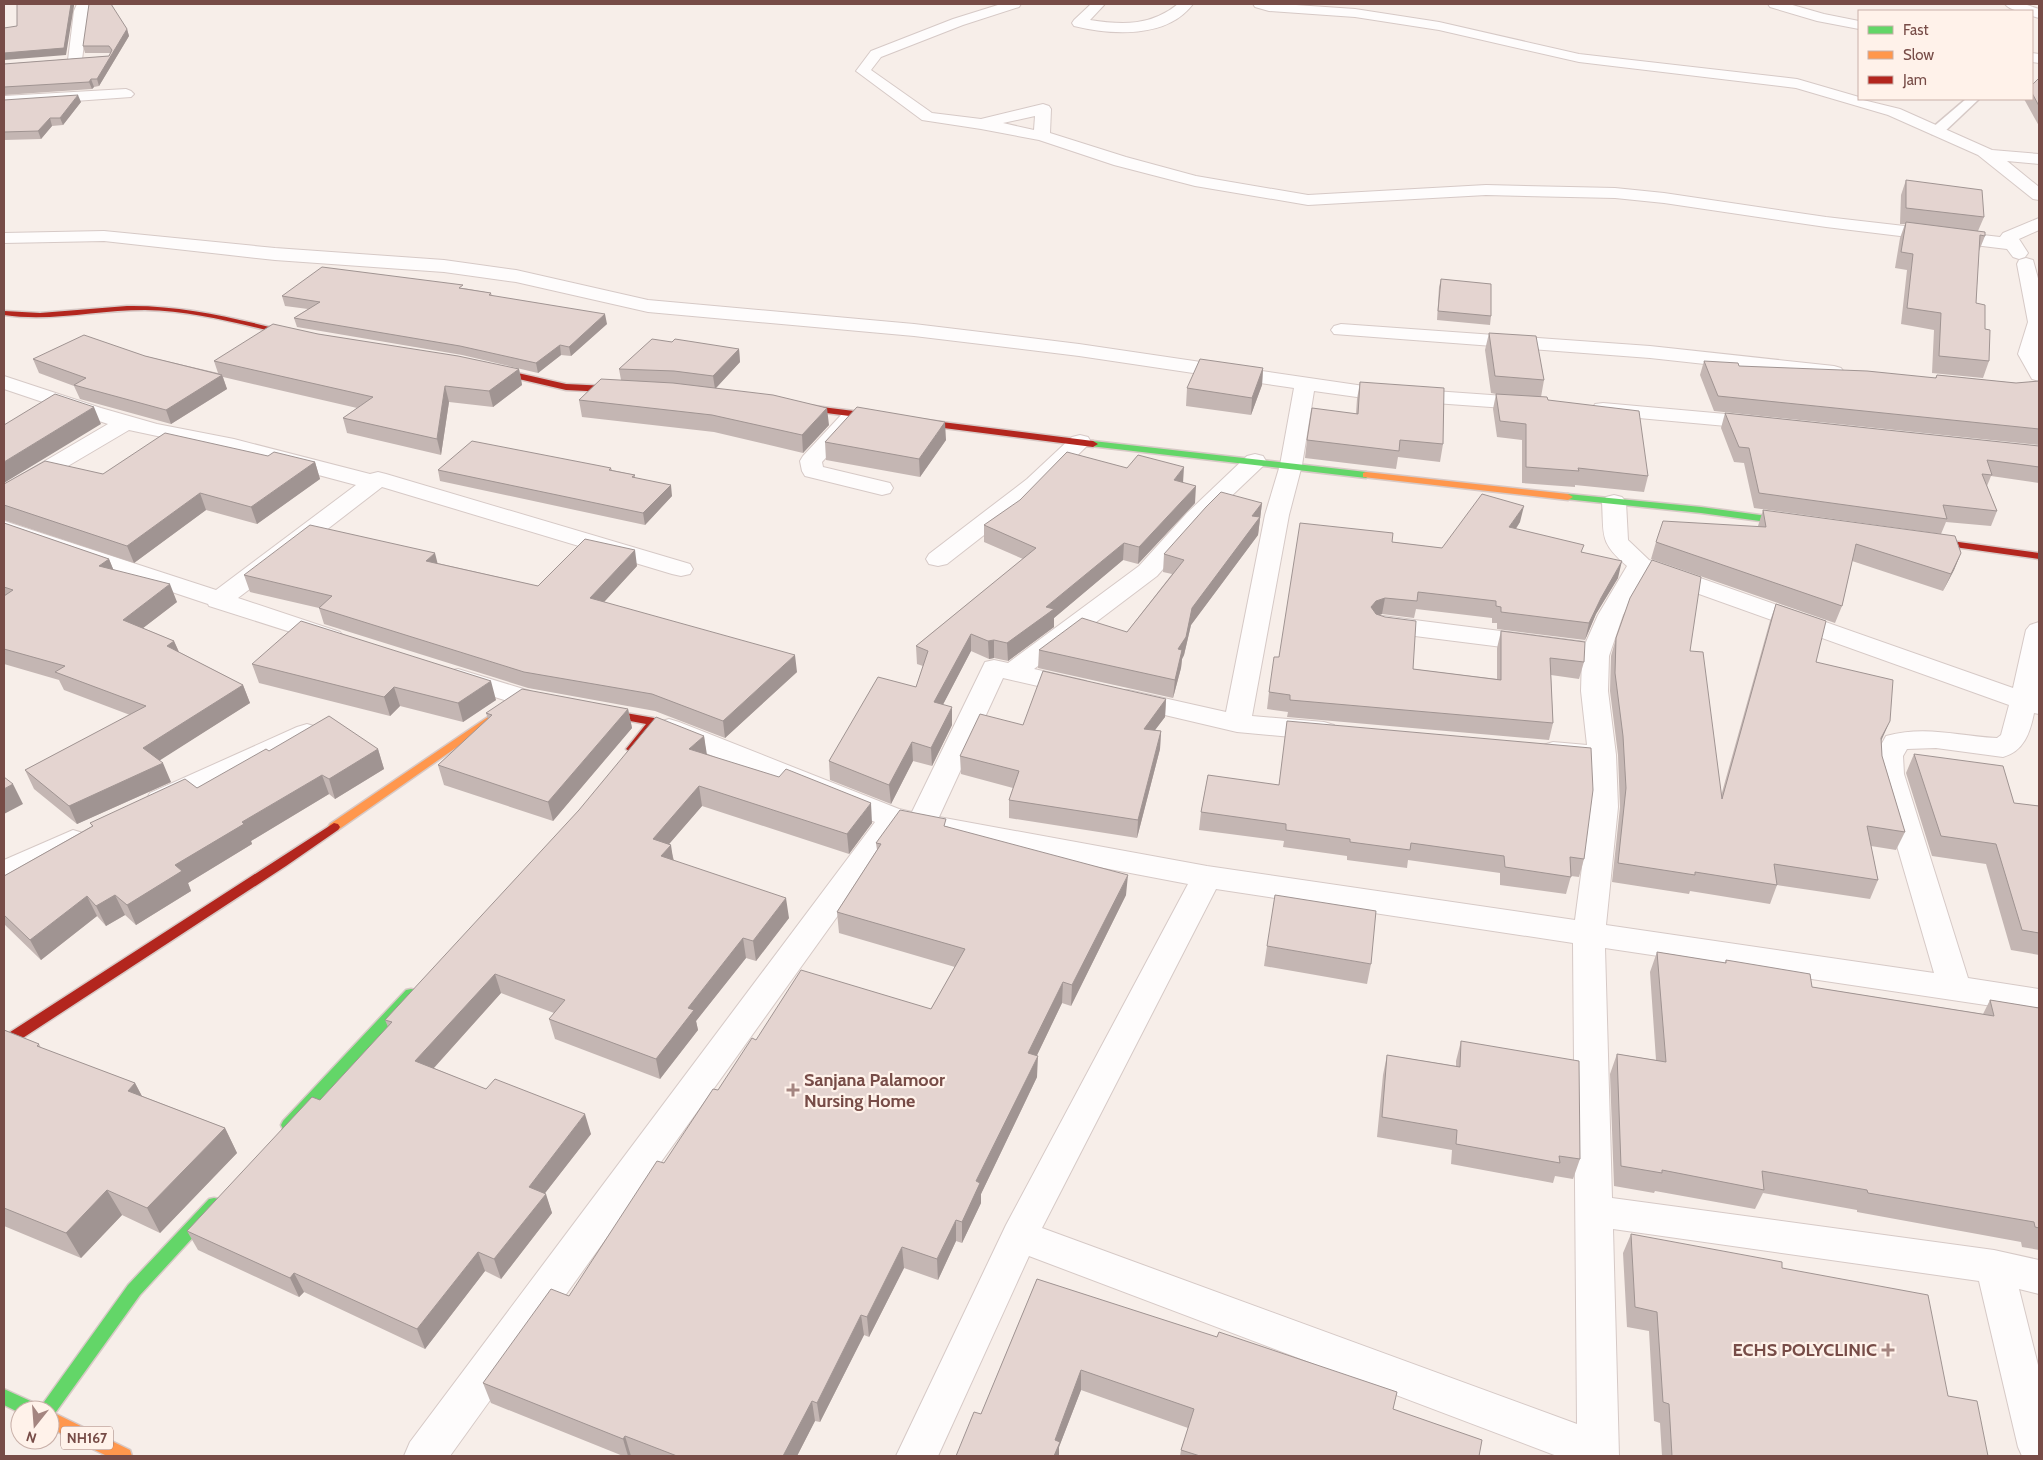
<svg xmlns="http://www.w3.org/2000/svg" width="2043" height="1460" font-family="Cabin,sans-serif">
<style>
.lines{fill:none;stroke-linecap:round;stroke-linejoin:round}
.lane-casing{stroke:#d6c9c6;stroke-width:3}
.street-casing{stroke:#d6c9c6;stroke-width:2}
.fast-casing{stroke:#d7c9c6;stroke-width:3}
.slow-casing{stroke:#d7c9c6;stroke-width:3}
.jam-casing{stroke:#d7c9c6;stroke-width:3}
.lane{fill:#fefcfc;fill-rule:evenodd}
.street{fill:#fefcfc;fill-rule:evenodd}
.fast{fill:#63d668;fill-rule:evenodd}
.slow{fill:#ff974d;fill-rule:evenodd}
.jam{fill:#b3261e;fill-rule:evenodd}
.wall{fill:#c4b6b3}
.shaded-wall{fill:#a09492}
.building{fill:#e4d4d0;stroke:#a09492}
.poi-dot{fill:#a48580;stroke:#fff2ea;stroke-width:2}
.labels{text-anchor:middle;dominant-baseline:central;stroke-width:4.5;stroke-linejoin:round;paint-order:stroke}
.shield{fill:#fff2ea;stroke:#a07e78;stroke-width:1}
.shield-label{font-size:14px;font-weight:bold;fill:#774c47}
.near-poi-label{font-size:18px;font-weight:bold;fill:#774c47;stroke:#fff2ea;text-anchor:start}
</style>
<rect width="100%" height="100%" fill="#f7eee9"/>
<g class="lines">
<g class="lane-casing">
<path id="lane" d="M1966 99H1979L1942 134H1932L1930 131 1932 128Z"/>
</g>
<g class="street-casing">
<path id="street" d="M77 4H91L88 11 82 60 80 63H70L68 60 74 11Z
M1001 4H1021L1019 7 963 25 881 57 871 70 932 113 981 119 1043 104 1049 106 1051 109 1050 133 1126 157 1196 176 1308 195 1486 185 1615 188 1664 193 1826 217 2000 237 2003 233 2039 218V230L2019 239 2028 253 2025 257 2019 259 2013 257 2007 249 1826 227 1664 203 1615 198 1486 195 1308 205 1195 186 1114 165 1039 140 981 129 922 120 856 71 871 51 953 19ZM1035 116 1034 130 1003 123Z
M1091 4H1105L1090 20C1123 25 1151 26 1178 4H1193C1167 39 1111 35 1074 26L1072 23 1074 20Z
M1253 4H1281L1355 9 1439 22 1579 54 1797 79 1859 97V99L1900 109 1992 150 2039 154V164L2007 161 2039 187V200L2033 199 1978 155 1888 115 1796 88 1579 62 1439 30 1355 17 1269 11 1255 7Z
M1768 4H1789L1824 14 1859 21V29L1817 21 1770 7Z
M2005 4H2024L2039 9V18L2032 16V11C2022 11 2012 12 2005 4Z
M2032 53 2039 54V63L2032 62Z
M126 89 131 91 134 94 131 97 4 106V96Z
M104 231 275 248 444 260 516 270 648 300 914 324 1079 344 1364 386 1533 398 1541 399 1544 404 1541 409 1533 410 1364 398 1314 391 1302 465 1289 515 1252 716 1324 722 1334 725 1338 731 1334 737 1324 740 1237 732 1118 704 1115 698 1118 692 1128 690 1226 712 1265 515 1280 465 1294 388 1079 356 914 336 648 312 516 282 444 272 275 260 104 241 4 243V233Z
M2026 258 2033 260 2039 282V381L2032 379 2018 354 2028 322 2017 264 2019 260Z
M1341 324 1650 346 1834 366 1841 368 1844 372 1841 376 1834 378 1650 358 1334 334 1331 330 1334 326Z
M4 376 101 408 157 424 234 439 370 474 378 472 386 474 690 564 693 569 690 574 681 576 672 574 382 487 238 598 340 632 344 637 340 642 331 645 322 642 209 606 208 604 4 536V521L216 590 356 485 232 452 129 430 12 499 4 501V485L108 424 4 389Z
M1603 403 1759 417 1767 418 1770 423 1767 428 1759 429 1595 414 1592 409 1595 404Z
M850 413 858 414 861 419 822 462 823 467 890 483 893 488 890 493 882 495 805 476 802 471 800 461 803 456 842 414Z
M1080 435 1088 437 1091 442 1043 489 947 564 938 566 929 564 926 559 929 554 1027 479 1072 437Z
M1255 454 1263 456 1266 461 1263 466 1203 523 1157 576 1034 669 1086 681 1090 687 1086 693 1077 695 1003 678 939 817 1207 866 1575 920 1590 807 1588 763 1543 757 1539 751 1543 745 1553 742 1587 745 1581 691 1582 657 1383 632 1374 629 1370 624 1374 619 1383 616 1586 642 1598 615 1627 566C1599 542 1604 536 1602 502L1606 497 1614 495 1622 497 1626 502 1628 540 1649 560 2013 688 2026 630 2030 625 2039 622V714L2034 713C2030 733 2024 751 2003 757L1936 748 1907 749 1903 756 1904 774 1968 978 2039 989V1013L1605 948 1612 1198 1994 1250 2039 1260V1294L2019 1289 2039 1369V1456H2022L2018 1447 1979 1281 1613 1229 1619 1456H1557L1029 1256 938 1456H896L1006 1225 1188 884 900 829 450 1456H404L410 1442 875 822 659 734 655 728 659 722 669 719 679 722 899 809 912 812 985 662 994 660 1008 663 1139 566 1187 513 1247 456ZM1646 575 2009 705 2001 735 1997 738C1957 736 1926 725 1886 736L1875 756 1876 774 1934 973 1606 925 1618 807 1616 755 1608 691 1609 656 1623 615ZM1216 889 1573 943 1577 1424 1042 1228Z
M458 669 530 691 534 697 530 703 521 705 449 683 445 677 449 671Z
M307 724 317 727 321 733 317 739 170 807 160 810 150 807 146 800 150 793 297 727Z
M73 830 83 833 88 840 83 847 15 880 4 883V860Z"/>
</g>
<g class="fast-casing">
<path id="fast" d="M1093 441 1366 472 1371 475 1366 478 1090 446 1088 444Z
M1568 494 1701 507 1797 520 1802 523 1797 526 1701 513 1565 499V495Z
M411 989 416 990 418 994 416 998 293 1129 288 1131 283 1129 281 1125 283 1121 406 990Z
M214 1198 219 1199 221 1204 219 1209 140 1295 53 1416 50 1417V1410H20V1413L4 1405V1389L37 1404 39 1409 128 1285 209 1199Z"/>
</g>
<g class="slow-casing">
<path id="slow" d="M1366 472 1568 494 1573 497 1568 500 1363 477V473Z
M513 700 517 701 519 703 517 705 338 830H330L328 827 330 824Z
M50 1411 130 1450 132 1456H107L50 1428Z"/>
</g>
<g class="jam-casing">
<path id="jam" d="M127 306C187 305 245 321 303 335L307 337 303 339C251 327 199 311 145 310 97 310 52 322 4 315V311L40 313Z
M483 365 566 384 628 387 632 390 628 393 566 390 480 370 479 368Z
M790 403 1093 441 1098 444 1093 447 787 408 786 406Z
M1922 537 2039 553V559L1919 542 1917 540 1919 538Z
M592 707 654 718 660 722 636 752 632 753 626 749 646 724 588 713 586 711 588 709Z
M334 823 338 824 340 827 338 830 286 866 9 1047 4 1048V1036Z"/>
</g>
<use href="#lane" class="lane"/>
<use href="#street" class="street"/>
<use href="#fast" class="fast"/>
<use href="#slow" class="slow"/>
<use href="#jam" class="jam"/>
</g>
<path class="wall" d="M127 29 129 36 99 86 94 87 92 89 4 95V64L109 56 110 53H85L83 46Z
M2039 78V126L2024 99H2032V85Z
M4 100 81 102 63 125 52 126 41 139 4 140Z
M1906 180 1984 217 1978 231 1985 236 1979 251 1976 303 1985 329 1989 361 1983 378 1932 373 1934 330 1901 324 1907 270 1895 268 1900 238 1905 224H1900L1901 195Z
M1441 279 1491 316 1490 325 1437 320 1439 287Z
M463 288 491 293 492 296 607 324 571 356 561 355 538 373 462 355 297 327 294 318 308 309 285 306 282 296Z
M1489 333 1544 380 1541 397 1548 400 1648 476 1644 492 1575 485V487L1522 483V440L1497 437 1493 409 1496 394 1491 393 1485 350Z
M318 334 519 369 522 385 493 407 449 402 441 455 347 433 343 418 357 408 223 377 227 389 171 424 80 399 74 386 39 373 33 359 145 356 218 373 214 361Z
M672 342 739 349 740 362 716 388 829 425 803 453 714 432 582 417 579 400 621 380 619 369Z
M1704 361 1739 366 1935 378 1937 375 2016 383 2039 381V445L1714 411 1700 375Z
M1263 368 1262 385 1251 415 1186 406 1187 388Z
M1360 382 1443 444 1440 462 1398 457 1396 469 1305 458 1307 440 1356 414 1357 399Z
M1725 413 2039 446V483L1991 476 1987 486 1997 511 1991 526 1946 522 1941 534 1754 508 1744 463 1734 462 1721 428Z
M946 440 920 477 826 460 825 442Z
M268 456 315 462 320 479 257 524 206 510 134 563 4 520V484L103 474Z
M611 468 612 470 635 475V478L672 496 645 525 440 481 438 470Z
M1183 483 1195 503 1138 564 1123 560 1054 618V627L1008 661 994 658 989 659 971 651 943 704 952 725 932 766 913 761 891 804 830 780 829 761 916 687 923 666 917 664 916 646 1023 559 984 542V525Z
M1262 503 1258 535 1191 625 1184 655 1182 659 1181 668 1173 698 1038 668 1039 650 1127 632 1172 574 1163 572 1164 554Z
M1763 510 1961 553 1954 570 1943 591 1852 561 1842 606 1835 623 1651 559 1656 542 1758 526Z
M1520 522 1516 529 1582 552 1618 578 1596 614 1585 640 1497 629V623H1492V618L1416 609 1414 618 1382 614 1380 615 1413 669 1497 679V648L1501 631 1584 662 1579 679 1551 675 1553 723 1549 740 1287 717 1288 712 1267 709 1269 692 1279 657 1392 542 1442 548Z
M4 523 109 559 113 569 177 602 143 628 174 641 179 652 243 685 250 703 159 760 171 782 77 824 34 789 25 770 130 715 64 690 59 680 4 664Z
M437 563 538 586 637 566 604 602 797 672 725 738 655 711 528 688 324 624 319 608 250 592 244 575Z
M1776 604 1816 662 1881 741 1882 756 1905 832 1896 850 1871 846 1878 880 1870 899 1777 885 1770 904 1690 891 1689 894 1612 882 1620 807 1618 755 1610 691 1611 656 1616 638 1690 651 1721 796 1770 621Z
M252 664 496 700 463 722 400 706 390 716 259 683Z
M1166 699 1165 717 1155 730 1161 731 1160 749 1137 838 1009 818V800L1013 788 961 774 960 756 1023 725Z
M628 709 632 728 553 821 444 785 438 765 488 719 486 713Z
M704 736 706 754 872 823 849 854 702 806 669 844 674 860 789 918 756 961 746 958 696 1021 698 1030 660 1079 555 1039 549 1019 554 1013 501 993 434 1068 591 1134 545 1193 552 1213 501 1279 485 1271 425 1349 304 1292 299 1297 198 1250 187 1231 320 1100 388 1027 385 1020Z
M378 749 384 769 335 799 329 794 251 841 252 844 188 883 191 891 136 925 125 915 106 926 97 916 41 960 4 924V876L92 826 90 823 197 788 269 751Z
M1914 754 2014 803 2039 806V955L2011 950 1986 864 1932 856 1906 773Z
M1208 775 1584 859 1579 877 1571 876 1566 894 1500 885V873L1408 860 1407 868 1347 860V856L1283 847 1284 841 1199 830 1201 812Z
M946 826 1126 895 1071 1006 1062 1003 1037 1055V1077L981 1194V1203L962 1243 956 1241 938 1280 904 1268 869 1337 864 1335 820 1422 815 1421 797 1456H623L491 1403 483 1383 569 1296 718 1090 756 1040 931 1009 955 967 839 933 837 912 877 850 876 843Z
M1267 946 1371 964 1367 984 1264 966Z
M1657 952 1725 963 1726 960 1812 987 1983 1014 1990 1000 2039 1008V1250L2022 1247 2021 1242 1857 1212V1210L1763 1193 1755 1209 1655 1191 1654 1193 1614 1186 1610 1074 1617 1054 1656 1060 1650 972Z
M4 1030 39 1044 41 1048 135 1083 142 1096 225 1128 237 1153 160 1233 122 1215 81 1258 4 1226Z
M1461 1041 1580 1159 1573 1179 1555 1176 1553 1183 1451 1164 1452 1150 1377 1137 1383 1075 1387 1055 1456 1066V1061Z
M1631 1234 1782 1268 1948 1396 1988 1456H1662L1660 1423 1654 1421 1649 1331 1627 1327 1623 1253Z
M1037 1279 1393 1409 1479 1456H1180L1181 1450 1188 1428 1081 1390 1059 1447 981 1414Z"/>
<path class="shaded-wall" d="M71 4H74V6L66 55 4 60V53Z
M127 29 129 36 99 86 97 79Z
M91 79 94 87 92 89 89 82Z
M78 95 81 102 63 125 60 118Z
M50 118 52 126 41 139 38 131Z
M605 314 607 324 571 356 569 347Z
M560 345 561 355 538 373 536 363Z
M739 349 740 362 715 389 713 376Z
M1263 368 1262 385 1251 415 1252 398Z
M519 369 522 385 493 407 489 391Z
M222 375 227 389 171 424 166 410Z
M445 386 449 402 441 455 437 439Z
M94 407 101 424 4 483V462Z
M827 408 829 425 803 453 802 435Z
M945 422 946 440 920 477 919 459Z
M315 462 320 479 257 524 251 507Z
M1184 467 1183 483 1174 480Z
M671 485 672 496 645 525 643 513Z
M1196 486 1195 503 1138 564 1139 547Z
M200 493 206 510 134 563 127 546Z
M1262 503 1258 535 1191 625 1184 655 1182 659 1181 668 1173 698 1178 649 1192 608 1252 516Z
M1524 506 1520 522 1506 543 1509 527Z
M1124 543 1123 560 1054 618V627L1008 661 1007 643 1046 607Z
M635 550 637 566 593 614 590 598Z
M435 553 439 569 426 561Z
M1961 553 1954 570 1943 591 1951 574Z
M109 559 116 576 99 566Z
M1622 561 1618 578 1596 614 1585 640 1589 623 1601 598Z
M170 584 177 602 130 638 123 620Z
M1385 598 1382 614 1373 617 1371 607 1376 601Z
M971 634V651L935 720 934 702Z
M994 640V658L989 659 988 641Z
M174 641 182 659 167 646Z
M795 655 797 672 725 738 723 721Z
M491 681 496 700 463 722 458 703Z
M243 685 250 703 151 766 143 748Z
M394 687 400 706 390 716 384 697Z
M1166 699 1165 717 1142 747 1144 729Z
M952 707V725L932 766 931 748Z
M628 709 632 728 553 821 548 802Z
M1890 721 1882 739 1873 756 1881 738Z
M1161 731 1160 749 1137 838 1138 820Z
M704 736 707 755 689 749Z
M912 742 913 761 891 804 889 785Z
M378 749 384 769 335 799 329 779Z
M163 763 171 782 77 824 69 806Z
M322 775 329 794 251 841 252 844 188 883 191 891 136 925 127 905 175 865 242 822Z
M13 784 23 804 4 814V789Z
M699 786 702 806 657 858 653 839Z
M871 803 872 823 849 854 847 834Z
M671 845 674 865 661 856Z
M1128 875 1126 895 1071 1006 1072 985Z
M115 895 125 915 106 926 96 906Z
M87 896 97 916 41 960 30 940Z
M786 898 789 918 756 961 753 941Z
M743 938 746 958 696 1021 698 1030 660 1079 656 1059 688 1008Z
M495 974 501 993 422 1081 415 1061Z
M1063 982 1062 1003 1028 1074V1053Z
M1038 1056 1037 1077 981 1194V1203L962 1243V1222L976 1181Z
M135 1083 148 1108 128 1091Z
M585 1114 591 1134 535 1206 529 1187Z
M225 1128 237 1153 160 1233 147 1208Z
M107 1190 122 1215 81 1258 66 1233Z
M546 1194 552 1213 501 1279 494 1259Z
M956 1220V1241L938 1280 937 1259Z
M902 1247 904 1268 869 1337 867 1317Z
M478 1252 485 1271 425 1349 417 1329Z
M294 1273 304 1292 299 1297 290 1278Z
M861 1315 864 1335 820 1422 817 1403Z
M1081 1370V1390L1059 1447V1456H1054L1055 1440Z
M812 1401 815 1421 797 1456H783Z
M625 1436 631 1456H628L623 1439Z"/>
<path class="building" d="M17 4H71L64 48 4 53V28L17 26Z
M89 4H111L127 29 97 79H91L89 82 4 87V64L109 56 112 50 109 46H83Z
M2039 78V106L2032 93V85Z
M78 95 60 118H50L38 131 4 132V100Z
M1906 180 1982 190 1984 217 1906 208Z
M1906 222 1985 232V236L1980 235 1976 303 1985 305V329L1990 330 1989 361 1939 356 1941 313 1907 308 1913 254 1901 252Z
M322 267 463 285 459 288 491 293 489 295 605 314 569 347 560 345 536 363 460 346 294 318 320 302 282 296Z
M1441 279 1491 284V316L1438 311Z
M273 324 318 334 458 356 519 369 489 391 445 386 437 439 343 418 373 397 214 361Z
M1489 333 1536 336 1544 380 1495 376Z
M84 335 145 356 222 375 166 410 74 385 86 378 33 359Z
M652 339 672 342 675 339 739 349 713 376 674 371 619 369Z
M1200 359 1263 368 1252 398 1187 388Z
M1704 361 1738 363 1739 366 1867 371 1936 378 1937 375 2016 383 2039 381V429L1718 396Z
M601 379 673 383 773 395 827 408 802 435 712 415 579 400Z
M1360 382 1444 388 1443 444 1400 440 1399 451 1307 440 1312 408 1358 414Z
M55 394 94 407 4 462V425Z
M1496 394 1547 397 1548 400 1639 411 1648 476 1578 468 1579 471 1526 467V424L1500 421Z
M857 407 945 422 919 459 825 442Z
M1725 413 2039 446V467L1987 460 1992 475 1982 474 1997 511 1943 505 1947 519 1759 493 1749 448 1739 447Z
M165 433 268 456 274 452 315 462 251 507 200 493 127 546 4 505V484L45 461 103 474Z
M472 441 611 468 609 470 635 475 632 477 671 485 643 513 438 470Z
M1067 452 1127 468 1138 455 1184 467 1174 480 1196 486 1139 547 1124 543 1046 607 1054 609 1007 643 994 640 988 641 971 634 934 702 952 707 931 748 912 742 889 785 829 761 878 677 916 687 928 651 916 646 1036 548 984 525 1020 500Z
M1221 492 1262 503 1252 516 1260 517 1192 608 1186 637 1178 649 1182 650 1175 680 1039 650 1082 618 1127 632 1184 560 1164 554 1206 507Z
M1482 494 1524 506 1509 527 1584 545 1581 552 1622 561 1601 598 1589 623 1501 612V607L1496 606V601L1418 592 1417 601 1385 598 1376 601 1371 607 1376 614 1385 617 1416 621 1413 669 1501 680V631L1585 642 1584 662 1550 658 1553 723 1290 700V695L1269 692 1274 657H1279L1300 523 1393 533 1392 542 1442 548Z
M1763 510 1955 536 1961 553 1951 574 1856 544 1842 606 1656 542 1663 521 1766 527Z
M4 523 109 559 99 566 170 584 123 620 174 641 167 646 243 685 143 748 163 763 69 806 25 770 146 706 55 672 65 666 4 649V596L13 590 4 587Z
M310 525 435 553 426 561 538 586 585 539 635 550 590 598 795 655 723 721 652 694 524 672 319 608 332 596 244 575Z
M1652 560 1701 577 1690 651 1703 652 1722 799 1776 604 1826 621 1816 662 1893 680 1890 721 1881 738 1882 756 1905 832 1867 826 1878 880 1774 864 1777 885 1695 872V875L1618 863 1626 788 1623 736 1615 673 1616 638 1630 598Z
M301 621 491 681 458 703 394 687 384 697 252 664Z
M1043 671 1166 699 1144 729 1161 731 1138 820 1009 800 1019 771 960 756 980 714 1023 725Z
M522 689 628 709 548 802 438 765 492 715 486 713Z
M329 716 378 749 329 779 322 775 242 822 244 824 175 865 182 871 127 905 115 895 96 906 87 896 30 940 4 915V876L93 826 90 823 185 779 197 788 266 749 269 751Z
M656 717 704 736 689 749 779 777 786 769 871 803 847 834 699 786 653 839 671 845 661 856 786 898 753 941 743 938 688 1008 694 1010 656 1059 549 1019 565 1000 495 974 415 1061 486 1089 495 1079 585 1114 529 1187 546 1194 494 1259 478 1252 417 1329 294 1273 290 1278 187 1231 312 1097 320 1100 392 1022 385 1020 579 810Z
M1287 721 1591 748 1593 790 1584 859 1570 857 1571 877 1505 867 1504 856 1411 843 1410 850 1350 842V839L1286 830V824L1201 812 1208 775 1279 785Z
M1914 754 2003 766 2014 803 2039 806V933L2022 930 1996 844 1941 836Z
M4 777 13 784 4 789Z
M900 810 946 819 944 826 1128 875 1072 985 1063 982 1028 1053 1038 1056 976 1181 980 1183 962 1222 956 1220 937 1259 902 1247 867 1317 861 1315 817 1403 812 1401 783 1456H677L625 1436 623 1439 483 1383 551 1289 569 1296 657 1161 664 1163 713 1089 718 1090 752 1038 756 1040 801 970 931 1009 965 949 837 912 881 844 876 843Z
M1275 895 1376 911 1371 964 1267 946Z
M1657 952 1726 963V960L1810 974 1812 987 1994 1016 1990 1000 2039 1008V1228L2035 1227 2034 1222 1868 1193 1867 1190 1762 1171 1764 1190 1662 1170V1173L1621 1166 1617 1054 1666 1062Z
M4 1030 39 1044 37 1046 135 1083 128 1091 225 1128 147 1208 107 1190 66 1233 4 1208Z
M1461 1041 1579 1061 1580 1159 1559 1156 1560 1163 1456 1144 1457 1130 1382 1117 1387 1055 1460 1067Z
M1631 1234 1782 1262V1268L1928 1295 1948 1396 1977 1401 1988 1456H1672L1669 1404 1663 1402 1657 1312 1635 1307Z
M1037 1279 1217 1337 1219 1332 1397 1392 1393 1409 1482 1440 1479 1456H1200L1181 1450 1194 1409 1081 1370 1055 1440 1060 1442 1054 1456H956L974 1412 981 1414Z"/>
<g class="poi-dot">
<path d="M790.5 1082.5h5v5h5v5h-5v5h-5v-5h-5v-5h5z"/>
<path d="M1885.5 1342.5h5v5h5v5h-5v5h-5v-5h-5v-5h5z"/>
</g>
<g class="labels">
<rect class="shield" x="61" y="1426.5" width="52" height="23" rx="4"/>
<g class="shield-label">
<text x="87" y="1438">NH167</text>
</g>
<g class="near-poi-label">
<text x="804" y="1080">Sanjana Palamoor<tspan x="804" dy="21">Nursing Home</tspan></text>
<text x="1877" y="1350" text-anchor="end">ECHS POLYCLINIC</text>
</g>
</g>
<rect width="2043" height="1460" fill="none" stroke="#774c47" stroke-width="10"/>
<rect x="1858" y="10" width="175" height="90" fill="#fff2ea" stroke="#c9b0a9"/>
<rect x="1868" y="26" width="25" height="8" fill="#63d668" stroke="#c9b0a9"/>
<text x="1903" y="35" font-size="15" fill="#774c47">Fast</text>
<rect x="1868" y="51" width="25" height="8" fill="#ff974d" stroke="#c9b0a9"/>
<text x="1903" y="60" font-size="15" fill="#774c47">Slow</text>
<rect x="1868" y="76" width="25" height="8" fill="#b3261e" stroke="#c9b0a9"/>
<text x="1903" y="85" font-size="15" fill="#774c47">Jam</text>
<g transform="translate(35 1425) rotate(197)"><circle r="24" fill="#fff2ea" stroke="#c9b0a9"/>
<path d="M0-4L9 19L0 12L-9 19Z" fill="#a48580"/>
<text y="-8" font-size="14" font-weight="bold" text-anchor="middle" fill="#774c47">N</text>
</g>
</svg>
